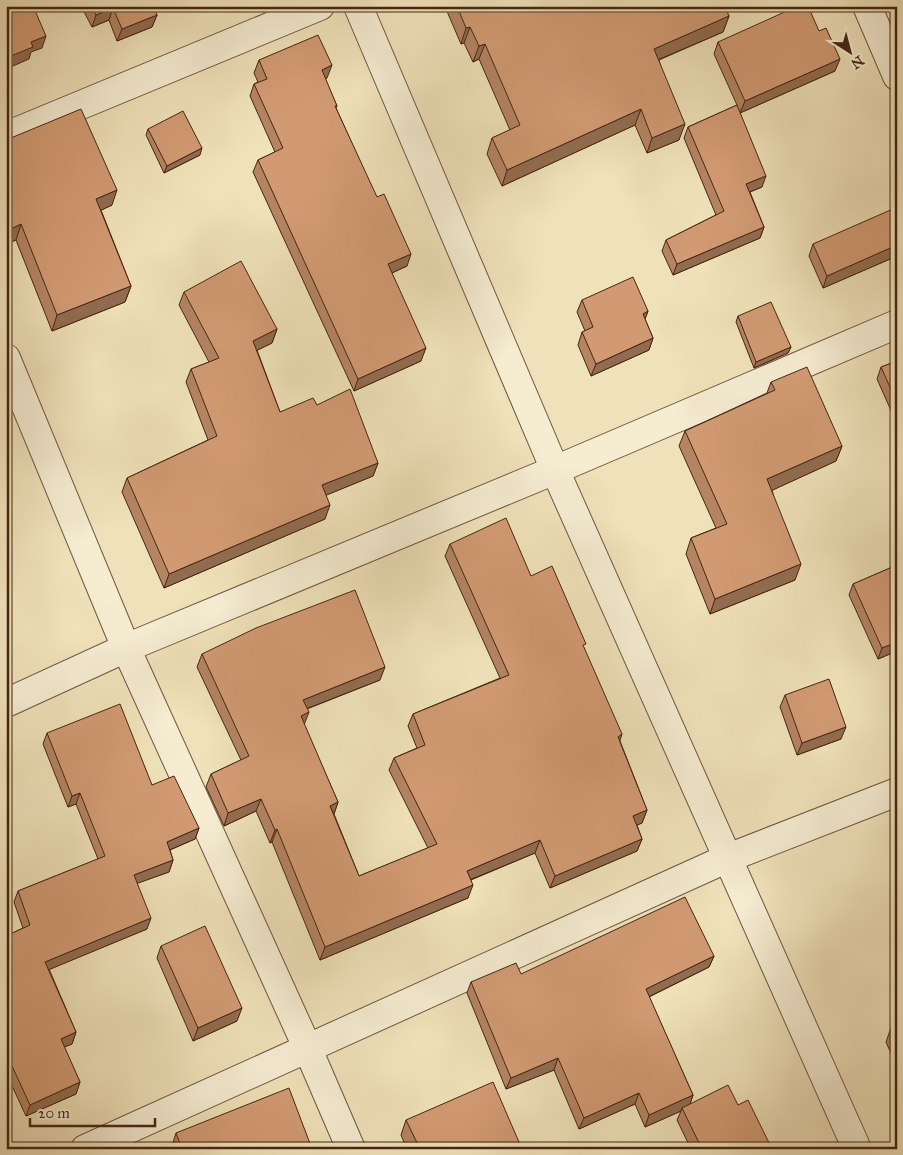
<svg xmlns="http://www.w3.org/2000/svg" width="903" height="1155" font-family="'IM FELL Great Primer',serif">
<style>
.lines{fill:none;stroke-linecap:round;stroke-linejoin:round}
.street-casing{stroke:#70553c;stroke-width:30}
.street{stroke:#f5ecd2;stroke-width:28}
.wall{fill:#b48463;stroke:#452612}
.shaded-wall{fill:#926c50;stroke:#452612}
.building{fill:#d19a73;stroke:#452612}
</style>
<rect width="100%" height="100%" fill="#efe1b9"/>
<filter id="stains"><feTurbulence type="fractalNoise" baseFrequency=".004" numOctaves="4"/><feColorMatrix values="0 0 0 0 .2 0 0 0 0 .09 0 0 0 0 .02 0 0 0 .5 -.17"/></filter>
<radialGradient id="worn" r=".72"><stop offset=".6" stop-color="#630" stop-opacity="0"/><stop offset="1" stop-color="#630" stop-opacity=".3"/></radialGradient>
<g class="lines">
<g class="street-casing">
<path id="street" d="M358 6 555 470 857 1149
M867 6 897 76
M6 136 320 6
M6 358 126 648 307 1047 351 1149
M6 703 126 648 555 470 897 324
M85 1149 728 858 897 792"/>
</g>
<use href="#street" class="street"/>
</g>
<path class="wall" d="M81 6H153L157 15 152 27 117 41 109 20 92 27Z
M447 6H724L729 16 723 32 659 60 679 140 647 153 635 125 502 186 487 154 492 138 510 130 479 59 473 62 464 43 461 44 446 9Z
M718 42 835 71 740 113 762 187 750 192 764 227 760 238 673 275 662 251 666 240 716 215 684 138 688 127 737 105 714 54Z
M259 60 327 78 325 79 337 106 336 108 407 266 392 273 421 361 354 391 253 172 258 160 275 152 250 96 254 84 258 82 254 73Z
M148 129 200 155 164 173 146 135Z
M6 140 112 205 101 210 131 286 125 302 52 331 16 240 6 244Z
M897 212V256L823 288 809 256 813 244Z
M184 292 277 329 272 343 257 350 280 412 317 405 378 463 373 476 326 495 325 519 164 588 122 492 127 478 208 440 186 382 191 369 209 362 179 305Z
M582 300 648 311 645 319 653 338 649 350 591 376 578 345 582 332 585 331 577 312Z
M738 316 791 347 788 353 754 368 736 322Z
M897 361V424L877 379 881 367Z
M771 382 842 446 836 461 772 490 795 580 710 614 686 554 691 538 716 528 679 446 685 431 767 393Z
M450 544 531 576 584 649 647 810 642 823 637 825 642 839 637 851 550 888 535 853 471 880 468 898 320 960 272 842 270 843 256 811 224 826 206 787 211 774 241 760 197 667 202 654 380 680 307 709 304 725 338 802 334 814 359 876 428 848 389 770 394 758 417 748 408 726 413 714 500 678 445 556Z
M897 565V651L878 659 849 595 853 584Z
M785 695 841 739 797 755 780 707Z
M47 733 152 785 199 828 195 839 170 850 173 860 169 872 137 883 147 929 49 969 76 1032 72 1044 64 1047 80 1082 76 1094 26 1116 6 1073V936L23 928 14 902 18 891 98 859 76 804 68 807 43 744Z
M161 946 237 1021 193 1041 157 958Z
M714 956 709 967 649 997 693 1095 690 1104 738 1105 772 1149H691L677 1120 681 1111 645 1127 635 1104 579 1129 554 1070 506 1089 467 993 471 982Z
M897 1023V1067L886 1042 892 1025Z
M406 1120 522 1149H407L401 1135Z
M176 1133 312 1149H171Z"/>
<path class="shaded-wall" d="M113 8 109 20 92 27 96 15Z
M157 15 152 27 117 41 122 29Z
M729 16 723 32 648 64 654 49Z
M470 27 464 43 461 44 466 28Z
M46 36 42 48 31 52 29 59 6 69V58L31 42Z
M485 44 479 59 473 62 479 46Z
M840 59 835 71 740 113 745 101Z
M332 65 327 78 317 83 322 70Z
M641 109 635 125 502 186 507 170Z
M685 124 679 140 647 153 652 138Z
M202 148 200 155 164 173 167 166Z
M766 176 762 187 742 195 746 184Z
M117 190 112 205 91 215 96 199Z
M21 224 16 240 6 244V241L11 229Z
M764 227 760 238 673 275 677 264Z
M897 245V256L823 288 827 276Z
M411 254 407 266 383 277 388 264Z
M131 286 125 302 52 331 57 315Z
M648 311 643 324V314Z
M277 329 272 343 248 355 253 341Z
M653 338 649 350 591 376 596 364Z
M791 347 788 353 754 368 756 362Z
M426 348 421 361 354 391 358 379Z
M842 446 836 461 762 495 767 479Z
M378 463 373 476 317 499 322 485Z
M330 505 325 519 164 588 169 574Z
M801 564 795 580 710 614 715 599Z
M897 642V651L878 659 882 648Z
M385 667 380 680 298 712 303 700Z
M309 712 304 725 301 716Z
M846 727 841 739 797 755 802 743Z
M622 734 618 747V737Z
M80 793 76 804 68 807 72 796Z
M261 799 256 811 224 826 228 813Z
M338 802 334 814 330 806Z
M647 810 642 823 628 829 633 816Z
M199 828 195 839 162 853 167 842Z
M277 829 272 842 270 843 275 830Z
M642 839 637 851 550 888 555 876Z
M540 840 535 853 462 883 467 871Z
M173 860 169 872 130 886 134 875Z
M473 885 468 898 320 960 325 947Z
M151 918 147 929 41 973 45 962Z
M714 956 709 967 642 1000 646 989Z
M242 1008 237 1021 193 1041 198 1028Z
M76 1032 72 1044 57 1050 61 1039Z
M558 1058 554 1070 506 1089 511 1078Z
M80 1082 76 1094 26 1116 30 1105Z
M639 1093 635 1104 579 1129 584 1118Z
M693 1095 689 1107 682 1108 681 1111 645 1127 649 1115Z"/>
<path class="building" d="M6 6H33L46 36 31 42 33 47 6 58Z
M91 6H153L157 15 122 29 113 8 96 15Z
M457 6H724L729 16 654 49 685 124 652 138 641 109 507 170 492 138 520 125 485 44 479 46 470 27 466 28Z
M798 6H808L819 31 826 28 840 59 745 101 718 42Z
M318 35 332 65 322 70 337 106H335L377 197 384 194 411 254 388 264 426 348 358 379 258 160 283 148 254 84 267 79 259 60Z
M737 105 766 176 746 184 764 227 677 264 666 240 724 211 688 127Z
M81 109 117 190 96 199 131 286 57 315 21 224 11 229 6 219V140Z
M183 111 202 148 167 166 148 129Z
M895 208 897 212V245L827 276 813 244Z
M241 261 277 329 253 341 280 412 313 398 317 405 350 389 378 463 322 485 330 505 169 574 127 478 217 436 191 369 219 358 184 292Z
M633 277 648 311 643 314 653 338 596 364 582 332 593 327 582 300Z
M771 302 791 347 756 362 738 316Z
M897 361V403L881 367Z
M807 367 842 446 767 479 801 564 715 599 691 538 727 524 685 431 775 390 771 382Z
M506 518 531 576 552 566 586 644 583 645 622 734 618 737 647 810 633 816 642 839 555 876 540 840 467 871 473 885 325 947 277 829 275 830 261 799 228 813 211 774 249 756 202 654 256 628 355 590 385 667 303 700 309 712 301 716 338 802 330 806 359 876 437 844 394 758 425 745 413 714 509 675 450 544Z
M897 565V642L882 648 853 584Z
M829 679 846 727 802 743 785 695Z
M120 704 152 785 174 776 199 828 167 842 173 860 134 875 151 918 45 962 76 1032 61 1039 80 1082 30 1105 6 1053V936L30 925 18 891 105 856 80 793 72 796 47 733Z
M685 897 714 956 646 989 693 1095 649 1115 639 1093 584 1118 558 1058 511 1078 471 982 516 963 521 974Z
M205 926 242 1008 198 1028 161 946Z
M897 1023V1035L892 1025Z
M493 1082 522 1149H420L406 1120Z
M728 1085 738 1105 748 1100 772 1149H702L682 1108Z
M289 1088 312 1149H182L176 1133Z"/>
<rect width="903" height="1155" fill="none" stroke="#efe1b9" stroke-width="25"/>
<rect x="8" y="8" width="888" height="1140" fill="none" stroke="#452612" stroke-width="2.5"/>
<rect x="12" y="12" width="878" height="1130" fill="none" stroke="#452612"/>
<g transform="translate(850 52) rotate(144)" stroke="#f5ecd2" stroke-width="4" paint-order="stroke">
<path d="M0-4L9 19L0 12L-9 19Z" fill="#452612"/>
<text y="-8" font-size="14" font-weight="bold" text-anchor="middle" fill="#452612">N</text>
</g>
<path d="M30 1118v8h125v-8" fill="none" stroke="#452612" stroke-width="2.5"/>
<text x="38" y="1118" font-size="15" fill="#452612" stroke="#f5ecd2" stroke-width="4" paint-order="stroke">20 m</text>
<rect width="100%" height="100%" filter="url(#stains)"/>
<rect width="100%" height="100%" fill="url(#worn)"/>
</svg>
